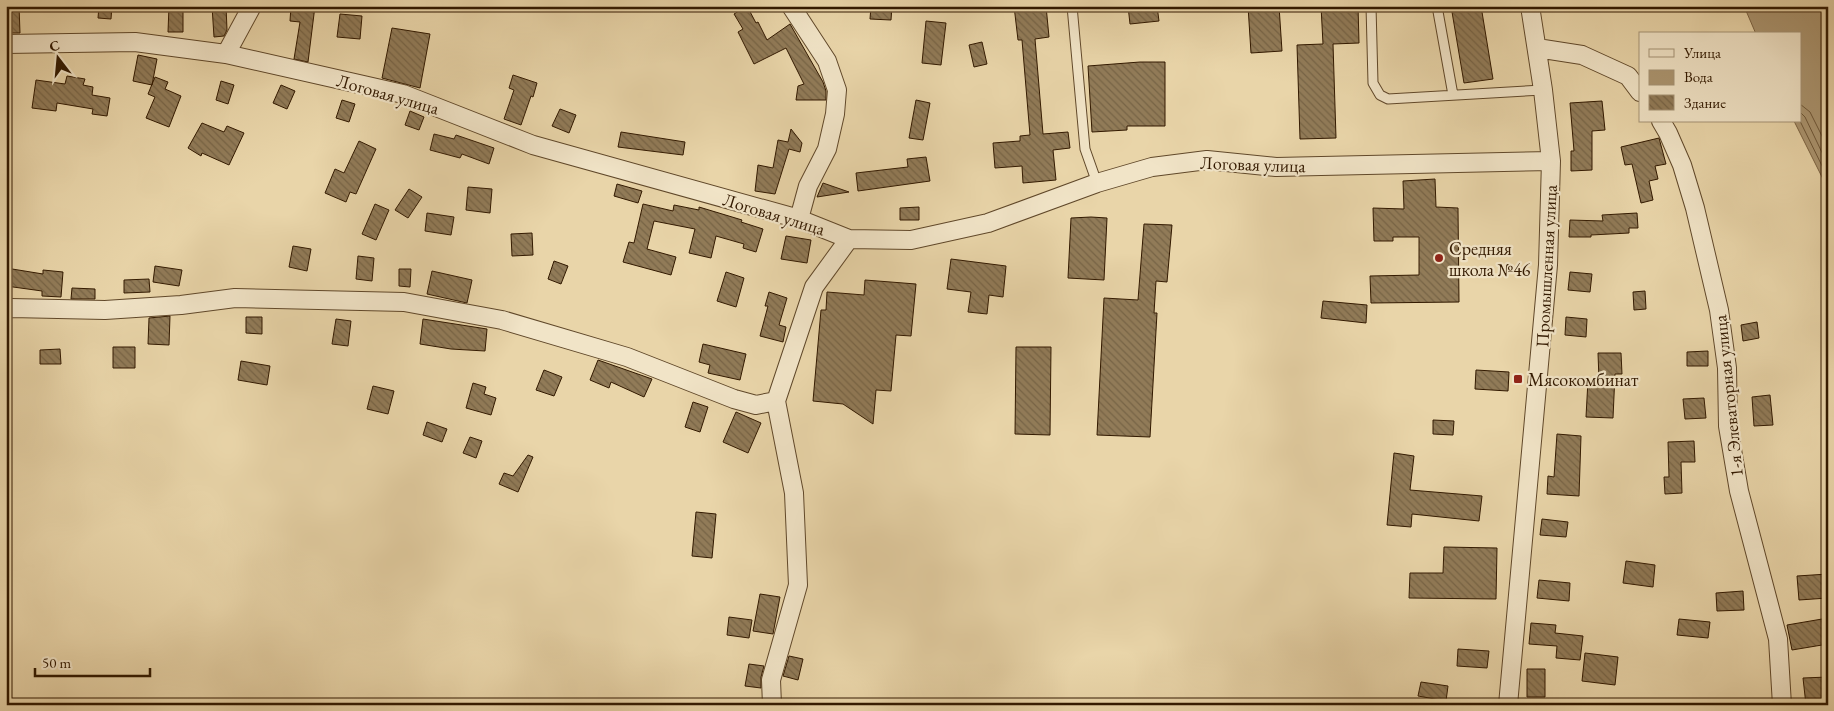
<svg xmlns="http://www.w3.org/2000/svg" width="1834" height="711" font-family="'EB Garamond',serif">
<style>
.water{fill:#ab9570;stroke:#7b6343}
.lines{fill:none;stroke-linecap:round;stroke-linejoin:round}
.shore{stroke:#6e5738;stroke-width:1}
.building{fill:url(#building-back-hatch);stroke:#321900}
.lane-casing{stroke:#60482a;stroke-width:11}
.street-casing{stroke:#60482a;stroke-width:20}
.lane{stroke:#f1e4c7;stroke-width:9}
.street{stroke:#f1e4c7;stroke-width:18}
.poi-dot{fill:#8f2418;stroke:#f1e4c7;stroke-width:2}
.labels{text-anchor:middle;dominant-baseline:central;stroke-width:4.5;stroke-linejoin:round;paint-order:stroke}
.street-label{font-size:18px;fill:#321900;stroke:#f1e4c7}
.poi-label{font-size:18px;fill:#321900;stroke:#f1e4c7;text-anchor:start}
</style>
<defs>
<pattern id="building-back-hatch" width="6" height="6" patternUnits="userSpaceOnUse" patternTransform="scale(1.25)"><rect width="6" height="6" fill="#917b58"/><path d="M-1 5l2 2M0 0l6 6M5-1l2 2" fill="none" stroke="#776446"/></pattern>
</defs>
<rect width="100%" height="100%" fill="#e9d5a9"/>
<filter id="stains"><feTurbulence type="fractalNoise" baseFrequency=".004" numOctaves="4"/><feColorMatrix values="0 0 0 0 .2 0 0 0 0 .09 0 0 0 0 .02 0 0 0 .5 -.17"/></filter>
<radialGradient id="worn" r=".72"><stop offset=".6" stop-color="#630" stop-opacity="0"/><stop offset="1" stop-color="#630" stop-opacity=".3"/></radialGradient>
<path class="water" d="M1744 6H1828V189L1794 121H1800V34H1756Z"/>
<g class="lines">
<path class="shore" d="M1800 104 1810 112 1828 148
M1800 112 1805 117 1828 165
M1800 121 1828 178"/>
</g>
<path class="building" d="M6 6H19L20 33H6Z
M99 6H112L111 19 98 18Z
M169 6H183V32H168Z
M212 6H226L227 30 224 36 214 37Z
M291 6H315L308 62 294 59 300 22 290 21Z
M747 6 756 23 758 22 767 40 790 24 823 82 826 91V100H796L798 86 804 84 786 48 754 64 738 32 743 29 734 14Z
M871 6H892L891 20 870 19Z
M1014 6H1046L1049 37 1035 39 1043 134 1068 132 1070 148 1053 150 1056 180 1023 183 1022 166 995 168 993 143 1020 141V136L1030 135 1022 40H1018Z
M1128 6H1157L1159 21 1130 24Z
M1248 6H1279L1282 51 1251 53Z
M1321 6H1358L1359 43 1333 44 1336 138 1300 139 1297 45 1323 44Z
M1451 6H1481L1493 79 1464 83Z
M340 14 362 16 360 39 337 37Z
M926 21 946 23 941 65 922 63Z
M392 28 430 34 420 88 382 78Z
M982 42 987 64 974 67 969 45Z
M138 55 157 59 152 85 133 81Z
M1140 62H1165V126H1127V130L1092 132 1088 66Z
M513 75 537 83 533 97 531 96 521 125 504 119 514 90 509 88Z
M67 76 85 79 83 85 93 87 92 95 110 98 107 116 92 114 93 109 57 103 56 111 32 108 36 80 65 84Z
M155 77 168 82 165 89 181 96 169 127 146 118 155 97 148 94Z
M221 81 234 85 228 104 216 100Z
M281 85 295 91 287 109 273 103Z
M342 100 355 104 349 122 336 118Z
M916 100 930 103 923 140 909 138Z
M1602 101 1605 130 1592 131V170L1571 171V151H1574L1570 103Z
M560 109 576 115 569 133 552 126Z
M410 111 424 117 419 130 405 125Z
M202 123 224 132 227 126 244 133 229 165 202 153 201 156 188 148Z
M791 129 802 143 800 152 789 149 775 194 755 191 758 165 773 168 778 140 788 142Z
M621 132 685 142 683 155 618 147Z
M434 134 454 139 456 135 494 148 489 164 462 154 460 158 430 150Z
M1659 138 1666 164 1655 166 1658 179 1649 181 1653 200 1641 203 1632 164 1625 165 1621 147Z
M359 141 376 149 356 194 350 192 346 202 325 193 335 169 344 173Z
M926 157 930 181 858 191 856 173 908 167 907 159Z
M1435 179 1436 207 1458 208 1459 302 1371 303 1370 276 1419 275V237H1393V241H1374L1373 208 1404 209 1403 181Z
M823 183 849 192 817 197Z
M617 184 642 191 638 203 614 196Z
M468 187 492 189 490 213 466 210Z
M409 189 422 197 408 218 395 210Z
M375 204 389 210 376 240 362 234Z
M643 204 673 211 674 205 699 210V207L742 220 741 222 763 229 756 252 743 248 744 244 716 236 711 258 689 253 695 229 654 221 647 249 676 257 671 275 623 262 629 242 634 243Z
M919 207V220H900V208Z
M427 213 454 217 451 235 425 231Z
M1637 213 1638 228H1629V233L1591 235V237H1569L1570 220 1603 221 1602 215Z
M1091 217 1107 218 1104 280 1068 278 1071 218Z
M1144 224 1172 225 1167 282 1156 281 1154 313H1157L1150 437 1097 435 1104 298 1138 300Z
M532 233 533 255 512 256 511 234Z
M786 236 811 240 807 263 781 259Z
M293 246 311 249 307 271 289 267Z
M358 256 374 258 372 281 356 279Z
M951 259 1006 266 1003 297 989 295 987 314 968 312 971 292 947 289Z
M554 261 568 266 561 284 548 279Z
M155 266 182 270 179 286 153 282Z
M6 268 43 274V270L63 272 61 297 42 296V291L6 286Z
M399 269H411L410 287 399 286Z
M432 271 472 280 467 303 427 294Z
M726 272 744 278 736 307 717 301Z
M1570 272 1592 274 1590 292 1568 290Z
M149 279 150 292 124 293V280Z
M865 280 916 284 911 336 896 335 891 391 876 390 873 424 843 404 813 401 821 310H826L827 292 864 295Z
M72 288 95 289V299H71Z
M1645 291 1646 309 1634 310 1633 292Z
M769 292 787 298 779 325 786 327 783 342 760 336 768 306H765Z
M1323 301 1367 305 1366 323 1321 318Z
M170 316 169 345 148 344 149 318Z
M246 317H262V334L246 333Z
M1566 317 1587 319 1586 337 1565 335Z
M336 319 351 321 348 346 332 344Z
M423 319 487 329 485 351 451 349 420 344Z
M1757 322 1759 338 1743 341 1741 325Z
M703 344 746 354 740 380 708 373 710 365 699 362Z
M113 347H135V368H113Z
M1016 347H1051L1050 435 1015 434Z
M60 349 61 364H40V350Z
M1708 351V366H1687V352Z
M1598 353H1621L1622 374H1615L1613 418 1586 417 1588 380H1599Z
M598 360 652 379 644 397 611 382 609 388 590 380Z
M241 361 270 366 267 385 238 380Z
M544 370 562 377 554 396 536 390Z
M1476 370 1509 372 1508 391 1475 389Z
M473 383 486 387 484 394 496 398 491 415 466 408Z
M373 386 394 391 388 414 367 409Z
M1770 395 1773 425 1754 426 1752 397Z
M1704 398 1706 418 1685 419 1683 399Z
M693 402 708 407 700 432 685 427Z
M736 412 761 423 748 453 723 442Z
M1433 420 1454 421 1453 435 1433 434Z
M427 422 447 429 442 442 423 435Z
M1557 434 1581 436 1579 496 1547 494 1548 476 1554 477Z
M470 437 482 441 476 458 463 453Z
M1694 441 1695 462H1681L1682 493 1665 494 1664 477H1669L1668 442Z
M1394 453 1414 456 1410 490 1482 496 1479 521 1412 514 1411 527 1387 525Z
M528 455 533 457 518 492 499 484 504 473 513 476Z
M696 512 716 514 712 558 692 556Z
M1542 519 1568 522 1566 537 1540 535Z
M1444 547 1497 548 1496 599 1409 598 1410 573H1443Z
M1626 561 1655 565 1653 587 1623 583Z
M1828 574V598L1799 600 1797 576Z
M1539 580 1570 583 1569 601 1537 598Z
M1743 591 1744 610 1717 611 1716 593Z
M760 594 780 597 773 634 753 631Z
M729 617 752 620 749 638 727 635Z
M1828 618V644L1792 650 1787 625Z
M1679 619 1710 622 1708 638 1677 635Z
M1531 623 1556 625 1555 633 1583 636 1580 660 1556 658 1557 646 1529 644Z
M1458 649 1489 651 1487 668 1457 666Z
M1585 653 1618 657 1615 685 1582 681Z
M789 656 803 659 798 680 783 676Z
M749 664 764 666 761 677V688L745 686Z
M1527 669H1545V697H1527Z
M1828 677V705H1806L1803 678Z
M1421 682 1448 686 1446 701 1418 696Z"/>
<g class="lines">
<g class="lane-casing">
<path id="lane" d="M1072 6 1085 149 1097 183
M1371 6 1373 83 1380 95 1388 99 1543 90
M1437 6 1453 95"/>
</g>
<g class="street-casing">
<path id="street" d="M791 6 827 61 837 90 835 114 827 149 808 186 799 219
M6 44 135 42 226 54 403 94 533 145 799 219 849 239 911 240 988 223 1097 183 1152 167 1207 160 1276 167 1551 161
M1537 48 1582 55 1628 76 1640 92
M226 54 252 6
M1661 121 1668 133 1682 165 1695 208 1719 310 1727 368 1728 426 1739 491 1778 639 1782 705
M6 310 11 308 105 310 181 305 235 298 404 302 502 320 627 357 734 399 756 405 776 401 814 287 849 239
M772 705 771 680 798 585 794 493 776 401
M1508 705 1548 265 1551 161 1543 90 1530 6"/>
</g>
<use href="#lane" class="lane"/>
<use href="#street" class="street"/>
</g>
<g class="poi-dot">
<circle cx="1439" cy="258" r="5"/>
<rect x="1513" y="374" width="10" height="10" rx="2.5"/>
</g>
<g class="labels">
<g class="street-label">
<text transform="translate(388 94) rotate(16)">Логовая улица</text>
<text transform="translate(1253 164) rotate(2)">Логовая улица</text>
<text transform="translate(774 214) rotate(17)">Логовая улица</text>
<text transform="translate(1546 266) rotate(-87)">Промышленная улица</text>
<text transform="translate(1728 396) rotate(-96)">1-я Элеваторная улица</text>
</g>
<g class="poi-label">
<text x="1449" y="248">Средняя<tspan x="1449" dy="21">школа №46</tspan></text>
<text x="1528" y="379">Мясокомбинат</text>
</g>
</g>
<rect width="1834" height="711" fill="none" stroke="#e9d5a9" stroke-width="25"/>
<rect x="8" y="8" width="1819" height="696" fill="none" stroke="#321900" stroke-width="2.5"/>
<rect x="12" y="12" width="1809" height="686" fill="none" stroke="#321900"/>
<rect x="1639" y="32" width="162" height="90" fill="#f1e4c7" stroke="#a59377"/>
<rect x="1649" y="49" width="25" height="8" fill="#f1e4c7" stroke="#a59377"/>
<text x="1684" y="58" font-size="15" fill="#321900">Улица</text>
<rect x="1649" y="70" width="25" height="15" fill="#ab9570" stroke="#a59377"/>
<text x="1684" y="82" font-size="15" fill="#321900">Вода</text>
<rect x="1649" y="95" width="25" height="15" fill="url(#building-back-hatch)" stroke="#a59377"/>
<text x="1684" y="108" font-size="15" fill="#321900">Здание</text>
<g transform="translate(58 58) rotate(344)" stroke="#f1e4c7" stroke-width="4" paint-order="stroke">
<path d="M0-4L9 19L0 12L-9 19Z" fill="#321900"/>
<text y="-8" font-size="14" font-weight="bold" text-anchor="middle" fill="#321900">С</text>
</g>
<path d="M35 668v8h115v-8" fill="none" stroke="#321900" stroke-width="2.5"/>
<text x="42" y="668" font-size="15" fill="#321900" stroke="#f1e4c7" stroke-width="4" paint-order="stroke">50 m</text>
<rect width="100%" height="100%" filter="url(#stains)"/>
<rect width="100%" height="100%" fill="url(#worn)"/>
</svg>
